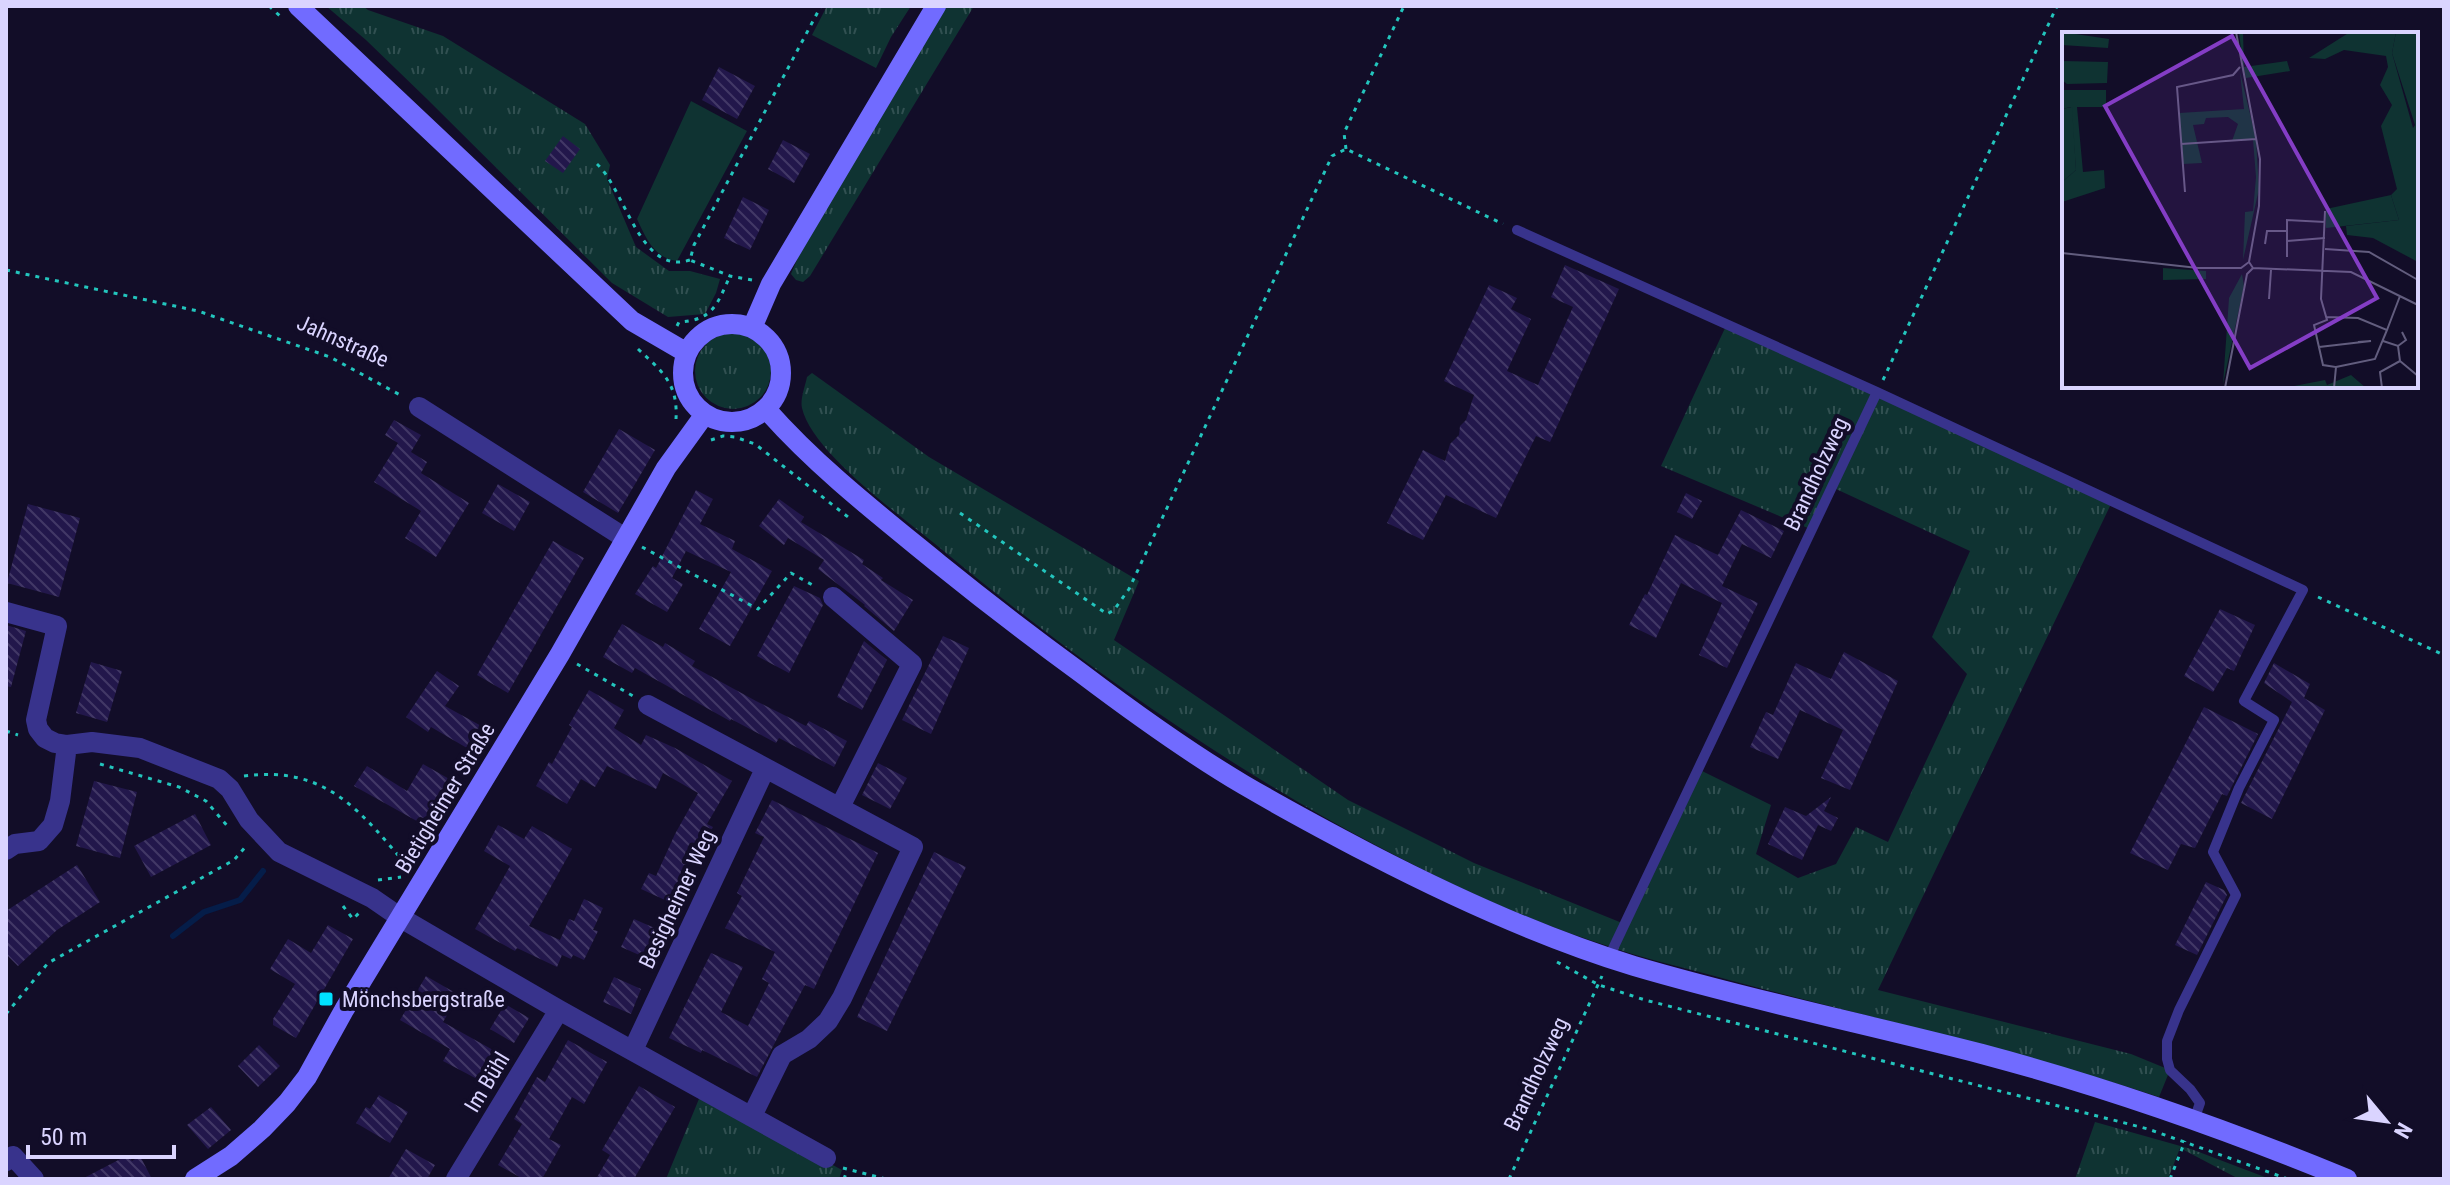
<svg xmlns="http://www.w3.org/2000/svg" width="2450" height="1185" font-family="'Roboto Condensed',sans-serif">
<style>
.grass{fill:url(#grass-tufts)}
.green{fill:#0f3332}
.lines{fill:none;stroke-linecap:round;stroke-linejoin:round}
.stream{stroke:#051d49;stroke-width:6}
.building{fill:url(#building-back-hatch)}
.path{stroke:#23c5bd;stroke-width:3;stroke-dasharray:4 6;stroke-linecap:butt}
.lane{stroke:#38338c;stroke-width:10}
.street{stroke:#38338c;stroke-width:20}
.secondary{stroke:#716bff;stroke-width:20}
.poi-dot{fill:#00e1ff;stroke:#120d28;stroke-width:3}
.labels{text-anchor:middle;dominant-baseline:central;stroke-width:8;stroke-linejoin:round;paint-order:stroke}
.street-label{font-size:22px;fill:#dad4ff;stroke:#120d28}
.poi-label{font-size:22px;fill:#dad4ff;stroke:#120d28;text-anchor:start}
.inset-road{fill:none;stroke:#625d7e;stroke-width:2}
.view{fill:#843dc5;fill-opacity:0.15;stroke:#843dc5;stroke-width:4}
.inset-edge{fill:none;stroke:#dad4ff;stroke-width:4}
</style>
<defs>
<pattern id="grass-tufts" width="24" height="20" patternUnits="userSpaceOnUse" patternTransform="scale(2)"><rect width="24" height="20" fill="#0f3332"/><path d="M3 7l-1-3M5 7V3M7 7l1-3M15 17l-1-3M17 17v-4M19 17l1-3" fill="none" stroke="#315051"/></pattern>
<pattern id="building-back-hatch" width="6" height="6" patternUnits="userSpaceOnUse" patternTransform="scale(2)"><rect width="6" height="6" fill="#22174b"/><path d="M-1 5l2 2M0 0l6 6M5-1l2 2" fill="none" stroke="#423866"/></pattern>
</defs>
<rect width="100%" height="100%" fill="#120d28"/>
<path class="grass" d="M326 6H363L368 10 443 36 585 124 610 165 607 179 636 247 669 271H690L720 279 716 293 705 314 668 317 612 283 426 98 366 40Z
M827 6H911L891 37 876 68 812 35Z
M946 6H974L810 276 803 282 796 280 791 274 799 255Z
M1726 326 2111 504 1878 990 2131 1054 2170 1070 2159 1097C2018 1051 1873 1018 1729 980 1691 969 1652 961 1614 948 1512 916 1417 869 1324 817 1187 739 1062 649 940 548 904 518 812 453 802 408 800 399 805 387 807 377L812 373 929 457 1139 581 1114 640 1348 800 1474 863 1627 925 1702 771 1771 805 1756 854 1798 878 1836 864 1856 827 1888 842 1967 674 1932 637 1970 551 1836 489 1815 531 1661 466Z
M695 371a38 38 0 1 1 76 0a38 38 0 1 1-76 0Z
M701 1094 842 1170 839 1179H666Z
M2095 1122 2191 1149 2270 1179H2239L2180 1148 2168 1179H2075Z"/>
<path class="green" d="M691 101 747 131 677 261C654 258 646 238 637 219Z"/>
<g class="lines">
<path class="stream" d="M173 936 204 912 240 900 263 871"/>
</g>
<path class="building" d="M719 67 755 86 737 119 702 100Z
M563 136 580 149 563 173 545 161Z
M783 140 810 154 794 183 768 169Z
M743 197 769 210 750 250 724 238Z
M1565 265 1619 289 1550 442 1536 436 1496 518 1446 495 1423 540 1387 523 1423 450 1445 461 1450 444 1459 435 1460 426 1466 420 1474 395 1444 381 1489 285 1517 298 1511 309 1531 319 1507 371 1538 385 1573 307 1551 297Z
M394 420 421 435 411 452 427 462 421 473 469 503 436 557 405 538 421 511 374 482 398 443 385 435Z
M619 429 655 450 618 513 583 492Z
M498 484 530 502 514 531 482 513Z
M696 490 713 499 700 524 735 541 732 549 772 571 730 646 699 629 731 572 686 551 672 578 683 584 667 612 635 594 653 566 656 568Z
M1686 493 1702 501 1692 519 1677 512Z
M779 499 804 517 801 522 864 560 862 564 883 578 881 580 913 600 894 631 864 606 865 605 818 569 824 560 788 538 784 545 759 526Z
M28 504 80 518 59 597 7 583Z
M1741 510 1784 531 1771 558 1742 544 1722 586 1758 603 1727 668 1699 655 1722 603 1681 583 1656 638 1629 625 1645 594 1647 595 1675 535 1718 555Z
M553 541 584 558 508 693 477 675Z
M794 586 820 598 823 605 789 673 757 656Z
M2220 609 2255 625 2234 671 2227 668 2213 692 2184 676Z
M622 624 663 647 665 643 695 661 692 666 756 701 806 726 809 721 847 741 834 767 779 738 776 743 731 719 730 721 635 668 632 673 603 657Z
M6 625 26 631 11 687 6 686Z
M943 636 969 648 931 734 902 720Z
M864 641 887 660 862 710 837 697Z
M1844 652 1898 681 1850 790 1821 778 1843 730 1800 710 1778 759 1750 747 1766 712 1773 715 1796 663 1831 679Z
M91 662 122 671 107 722 76 713Z
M2274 663 2310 684 2304 698 2325 710 2272 819 2241 803 2292 702 2264 683Z
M437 671 459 686 445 706 485 728 472 751 431 727 428 732 406 717Z
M589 690 624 710 614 728 641 745 646 735 675 748 732 781 707 824 713 827 686 876 689 878 676 905 641 889 649 873 656 876 675 834 698 793 663 773 656 789 607 766 595 787 581 779 567 804 536 786 549 762 552 764 572 727 569 725Z
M2204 707 2258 734 2227 796 2222 794 2195 848 2181 844 2168 870 2130 853Z
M878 763 907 778 890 809 862 795Z
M423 764 451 780 424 825 354 786 367 766 407 791Z
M94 781 137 792 120 858 76 846Z
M1831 797 1824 811 1838 818 1831 831 1818 825 1802 860 1768 844 1785 807 1806 816Z
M772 800 878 853 814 989 805 985 757 1077 702 1050 701 1053 669 1038 711 953 743 967 721 1012 748 1026 769 983 762 979 775 952 725 928 742 896 737 893 764 837 755 833Z
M195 814 211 845 151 877 134 846Z
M498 825 524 839 532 826 572 849 529 926 560 940 569 919 574 921 584 899 603 908 593 930 598 931 584 960 573 955 571 959 562 955 557 967 517 948 515 951 475 929 510 866 484 851Z
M934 852 966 867 887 1031 857 1017Z
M77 865 100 902 57 930 18 966 6 954V911Z
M2206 882 2224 890 2227 895 2197 955 2175 945Z
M634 919 666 933 653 961 621 947Z
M328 925 353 939 296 1038 273 1025V1019L295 984 270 969 288 939 311 953Z
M426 976 459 995 443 1022 493 1050 477 1079 443 1061 450 1049 400 1020Z
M614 977 641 989 631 1014 603 1002Z
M505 1004 529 1018 514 1043 490 1029Z
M568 1040 607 1062 584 1104 572 1097 549 1139 561 1145 542 1179H523L498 1165 522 1124 514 1119 537 1077 545 1082Z
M259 1045 280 1066 258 1087 238 1066Z
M639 1086 675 1107 634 1179H596L610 1155 602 1150Z
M379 1095 408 1112 390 1143 356 1123 366 1107 370 1109Z
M211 1107 231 1130 208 1149 187 1125Z
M406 1149 435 1165 427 1179H388Z
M128 1155 132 1161 140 1156 152 1179H82Z"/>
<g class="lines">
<path class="path" d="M269 6 281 17
M2443 6 2444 7
M1346 149 1344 133 1404 6
M597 164C626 191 640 276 690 260
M6 270 198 311 330 357 402 396
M752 280 730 276 690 260 694 245 821 6
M677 326 679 322C714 320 717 304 730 276
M638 349C663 372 678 384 676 419
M1883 380 2057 6
M711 440 723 436 735 437 755 444 848 517
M960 513 1107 614 1114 610 1129 589 1332 156 1346 149 1503 224
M642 547 758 609 791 573 816 587
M2318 597 2444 655
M577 664 633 696
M6 731 18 735
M100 764 179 787 206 801 229 828
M244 776C327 765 361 812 409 868
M378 880 401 877
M343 906 353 919 359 913
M1557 962 1599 985 1645 1000 2148 1129 2288 1179
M6 1014 48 963 234 860 247 845
M843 1168 886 1179
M844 1179 847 1170
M1509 1179 1602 976
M2170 1179 2185 1141"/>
<path class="lane" d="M1517 230 1877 392 2303 590 2244 701 2274 720 2239 788 2213 852 2236 895 2179 1010 2167 1041V1059L2170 1070 2190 1089 2200 1103 2194 1120
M1609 957 1877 392"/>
<path class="street" d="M419 407 625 538
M833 597 912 664 840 807
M6 612 57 626 36 720 38 729 45 738 55 743 67 745 92 742 140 748 219 779 230 789 249 820 279 852 372 898 401 918 559 1010 826 1158
M648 705 913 847 842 998 828 1021 809 1039 782 1055 752 1116
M6 850 15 844 39 841 53 825 60 801 67 745
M633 1050 765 769
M6 1161 13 1156 34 1179
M456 1179 559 1010"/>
<path class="secondary" d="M298 6 632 321 687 353
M683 373a49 49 0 1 1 98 0a49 49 0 1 1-98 0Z
M752 328 771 284 936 6
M766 409C817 467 879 515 939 564 986 602 1033 638 1081 673 1134 713 1188 752 1244 785 1285 809 1328 832 1370 854 1455 898 1542 938 1634 966 1749 1000 1866 1024 1982 1054 2106 1087 2228 1130 2347 1179
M195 1179 231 1156 262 1129 287 1103 307 1077 344 1010 560 654 666 468 705 414"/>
</g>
<rect class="poi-dot" x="318" y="991" width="16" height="16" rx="4"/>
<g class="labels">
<g class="street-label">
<text transform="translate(343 341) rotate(24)">Jahnstraße</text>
<text transform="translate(1816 474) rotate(-65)">Brandholzweg</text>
<text transform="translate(445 798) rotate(-59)">Bietigheimer Straße</text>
<text transform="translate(677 899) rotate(-65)">Besigheimer Weg</text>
<text transform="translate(1536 1074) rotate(-65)">Brandholzweg</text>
<text transform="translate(487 1082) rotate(-59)">Im Bühl</text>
</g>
<g class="poi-label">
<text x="342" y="999">Mönchsbergstraße</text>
</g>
</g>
<g transform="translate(2062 32)">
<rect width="356" height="356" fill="#120d28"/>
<path d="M0 0 47 7 46 16 0 13ZM177 0H181L182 35 225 29 228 39 184 46 181 34ZM334 0H356L354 96 330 21ZM0 29 46 30 45 51 5 52 0 48ZM178 40 194 107 197 157 181 228 183 180 191 179 194 145 191 108 170 109 176 92 166 85 144 86 142 92 131 93 140 131 121 132 117 81 182 77ZM0 58H44V75H15L21 140 42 138 43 156 0 170V150L14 138 9 75 0 77ZM329 163 337 188 264 196V177ZM101 236 144 239V247L101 248ZM180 242 182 254 161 352 167 266ZM289 343 304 356 227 355 263 348 265 353Z" fill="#0f3332"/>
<path d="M288 0H334L330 21 351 96 356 89V230L311 206 285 203 284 194 337 188 329 163 335 157 319 94 330 73 318 53 326 35 324 24 282 18 263 27 247 26ZM10 75 14 138 0 150V77Z" fill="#0f3332"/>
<path class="inset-road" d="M119 112 194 107M123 160 115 55 171 43 178 35M263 179 259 267 265 288 252 293 261 333 274 335 272 356M225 209 263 206M203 212 205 199H225M263 217 307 220 356 248M0 221 136 236H179L187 230 197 174 198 127 174 0M225 225V188L263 190M191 236 289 240 356 273M207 267 209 238M264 285 296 286 325 298 313 327 274 335M325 298 338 264M321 309 336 314 344 308 340 300M336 314 338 329 356 344M257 315 309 309 296 310M163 356 185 242 191 236 187 230M320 356 318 340 338 329"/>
<path class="view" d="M170 4 315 266 188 336 43 74Z"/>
<rect width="356" height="356" class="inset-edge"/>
</g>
<rect width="2450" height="1185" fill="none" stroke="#dad4ff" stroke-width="16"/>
<g transform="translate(2386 1121) rotate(119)" stroke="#120d28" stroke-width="6" paint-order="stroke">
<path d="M0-6L14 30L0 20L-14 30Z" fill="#dad4ff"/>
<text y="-12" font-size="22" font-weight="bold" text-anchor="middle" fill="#dad4ff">N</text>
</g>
<path d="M28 1145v12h146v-12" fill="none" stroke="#dad4ff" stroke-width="4"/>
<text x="40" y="1145" font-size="24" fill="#dad4ff" stroke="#120d28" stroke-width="6" paint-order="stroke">50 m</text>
</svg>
